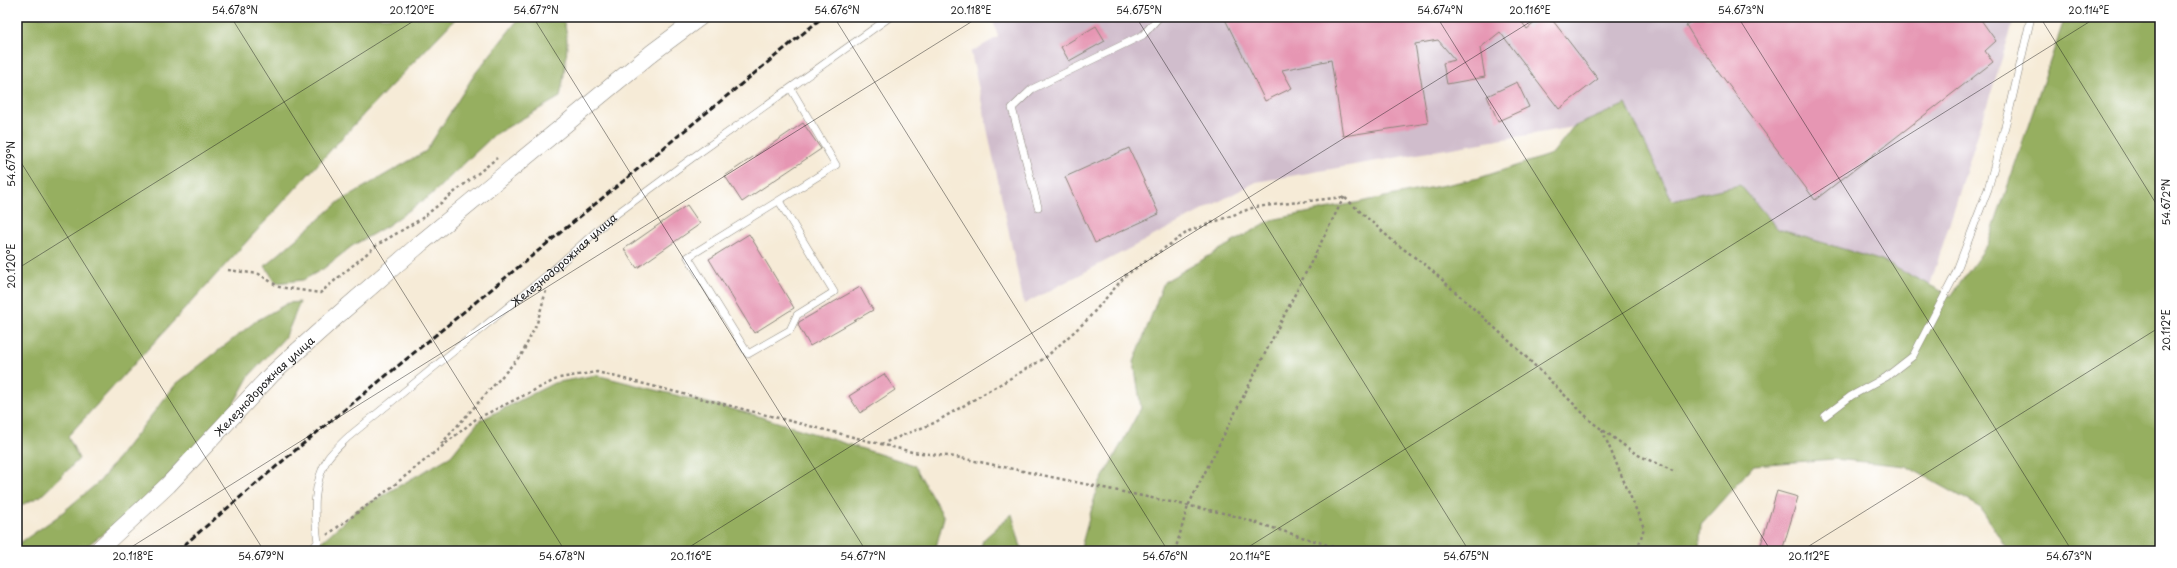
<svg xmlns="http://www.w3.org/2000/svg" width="2177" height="568" font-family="'Playpen Sans',sans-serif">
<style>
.industrial{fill:#d0bdcc}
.forest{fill:#96af60;stroke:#59663e}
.building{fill:#e696b3}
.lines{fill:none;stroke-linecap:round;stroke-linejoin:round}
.service-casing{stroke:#89847a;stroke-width:8}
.tertiary-casing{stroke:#89847a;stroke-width:18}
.path{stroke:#89847a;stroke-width:2.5;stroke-dasharray:3 3;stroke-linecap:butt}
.service{stroke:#fff;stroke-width:7}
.tertiary{stroke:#fff;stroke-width:17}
.rail{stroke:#1c1c1c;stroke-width:3;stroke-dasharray:6 3;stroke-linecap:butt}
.ticks{fill:none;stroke:#1c1c1c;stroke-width:1;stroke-opacity:0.45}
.labels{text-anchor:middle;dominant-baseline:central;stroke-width:3.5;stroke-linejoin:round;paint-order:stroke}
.street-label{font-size:11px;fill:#1c1c1c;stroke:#fff}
.neatline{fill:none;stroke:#1c1c1c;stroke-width:1.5}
.ticks-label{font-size:10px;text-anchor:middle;fill:#1c1c1c}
</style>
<rect width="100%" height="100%" fill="#fff"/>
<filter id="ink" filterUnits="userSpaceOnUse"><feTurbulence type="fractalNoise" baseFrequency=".025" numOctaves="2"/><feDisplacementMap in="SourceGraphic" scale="8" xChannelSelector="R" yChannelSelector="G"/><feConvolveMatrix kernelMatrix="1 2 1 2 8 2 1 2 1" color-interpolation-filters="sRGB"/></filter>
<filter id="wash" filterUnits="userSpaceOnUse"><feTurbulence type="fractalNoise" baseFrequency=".012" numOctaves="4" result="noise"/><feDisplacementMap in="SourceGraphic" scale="16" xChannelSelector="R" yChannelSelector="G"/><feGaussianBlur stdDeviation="0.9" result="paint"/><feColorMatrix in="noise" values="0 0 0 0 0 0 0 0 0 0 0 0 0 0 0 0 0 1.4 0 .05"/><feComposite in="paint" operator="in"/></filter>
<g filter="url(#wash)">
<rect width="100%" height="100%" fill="#f6ebd7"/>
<path class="industrial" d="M992 17H2015L1919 320 1728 238 1573 127 1256 182 1024 304 971 52 998 37Z"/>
<path class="forest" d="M17 17H457L364 114 68 436 79 459 41 496 17 507Z
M520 17H560C574 29 563 80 560 97L494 135 431 195 387 226 352 246 323 269 303 280 276 283 265 266 340 201 426 151 474 75Z
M2065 17H2160V551H2008L1980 507 1906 466 1834 459 1754 465 1701 524 1699 551H1080L1098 486 1141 408 1134 362 1164 282 1271 220 1479 178 1552 154 1573 127 1626 104 1672 200 1740 185 1778 229 1882 261 1951 296 1988 244Z
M300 302 286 336 249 376 222 425 127 516 80 551H17V545L57 517 100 481 176 384 256 321 288 303Z
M596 375 755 415 914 465 944 517 935 551H311L357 510 451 456 479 421 554 383Z
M1012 514 1022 551H980L983 540Z"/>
<g id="blocks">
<path class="building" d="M1224 17H1518L1527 29 1542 17H1550L1598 79 1559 109 1500 32 1480 48 1485 77 1447 84 1443 63 1455 60 1438 40 1415 44 1428 123 1343 136 1331 60 1282 70 1292 88 1265 101Z
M1696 17H1979L1996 41 1985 51 1993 62 1815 200 1697 43 1686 25Z
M1096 26 1105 41 1069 61 1061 47Z
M1517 82 1529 107 1498 121 1487 96Z
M803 123 821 149 742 202 725 176Z
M1129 148 1159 214 1095 243 1065 177Z
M687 205 700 224 637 268 624 249Z
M749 234 794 308 754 333 709 259Z
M860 287 873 310 810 346 798 325 799 322Z
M884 374 895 390 860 413 849 396Z
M1777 491 1798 497 1782 551H1759Z"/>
</g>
</g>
<g filter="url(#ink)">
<use href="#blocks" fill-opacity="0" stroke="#89847a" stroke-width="1"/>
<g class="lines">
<g class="service-casing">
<g id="service">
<path d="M779 201 834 292 797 315 790 330 748 354 688 257 836 165 791 89"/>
<path d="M1038 207 1012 108 1032 89 1143 35 1159 17"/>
<path d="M1825 416 1851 396 1886 377 1913 356 1955 275 1988 189 2010 108 2031 17"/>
<path id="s1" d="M311 551 318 542C314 513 312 484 328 458 333 451 341 444 347 438L552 271 611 218 692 158 890 17"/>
</g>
</g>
<g class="tertiary-casing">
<g id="tertiary">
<path id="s2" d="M97 551 168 485 272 374 330 322 421 243 653 52 700 17"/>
</g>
</g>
<path class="path" d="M228 270 259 274 279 287 320 293 377 245 421 219 497 158
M1602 430 1644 528 1637 551
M441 444 522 354 537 323 546 291
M881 444 934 423 1045 358 1087 320 1126 275 1189 231 1255 207 1344 197 1394 242 1428 267 1519 350 1593 423 1636 454 1673 471
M327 535 388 490 476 419 559 378 597 372 912 452 956 457 1228 514 1347 551
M1175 551 1188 506 1344 197"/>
<use href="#service" class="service"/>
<use href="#tertiary" class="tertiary"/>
<path class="rail" d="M177 551 298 448 823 17"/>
</g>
</g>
<path class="ticks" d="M231 17 565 551M533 17 866 551M834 17 1168 551M1136 17 1469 551M1437 17 1771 551M1738 17 2072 551M2040 17 2160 210M17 156 264 551M17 269 420 17M125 551 979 17M683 551 1538 17M1242 551 2097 17M1801 551 2160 327"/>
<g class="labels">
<g class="street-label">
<text stroke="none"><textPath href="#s1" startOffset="406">Железнодорожная улица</textPath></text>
<text stroke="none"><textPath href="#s2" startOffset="235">Железнодорожная улица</textPath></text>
</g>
</g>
<rect width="2177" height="568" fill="none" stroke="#fff" stroke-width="44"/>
<rect x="22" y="22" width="2133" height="524" class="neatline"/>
<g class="ticks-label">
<text x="235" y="14">54.678°N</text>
<text x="412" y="14">20.120°E</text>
<text x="536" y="14">54.677°N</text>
<text x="837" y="14">54.676°N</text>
<text x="971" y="14">20.118°E</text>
<text x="1139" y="14">54.675°N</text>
<text x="1440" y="14">54.674°N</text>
<text x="1530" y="14">20.116°E</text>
<text x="1741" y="14">54.673°N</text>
<text x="2089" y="14">20.114°E</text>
<text transform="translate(11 164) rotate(-90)" y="4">54.679°N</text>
<text transform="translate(2166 202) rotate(-90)" y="4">54.672°N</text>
<text transform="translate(11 266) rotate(-90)" y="4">20.120°E</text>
<text transform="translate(2166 330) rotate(-90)" y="4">20.112°E</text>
<text x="133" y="560">20.118°E</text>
<text x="261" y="560">54.679°N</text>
<text x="562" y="560">54.678°N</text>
<text x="691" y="560">20.116°E</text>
<text x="863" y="560">54.677°N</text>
<text x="1165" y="560">54.676°N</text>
<text x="1250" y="560">20.114°E</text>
<text x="1466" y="560">54.675°N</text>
<text x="1809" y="560">20.112°E</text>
<text x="2069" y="560">54.673°N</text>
</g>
</svg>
